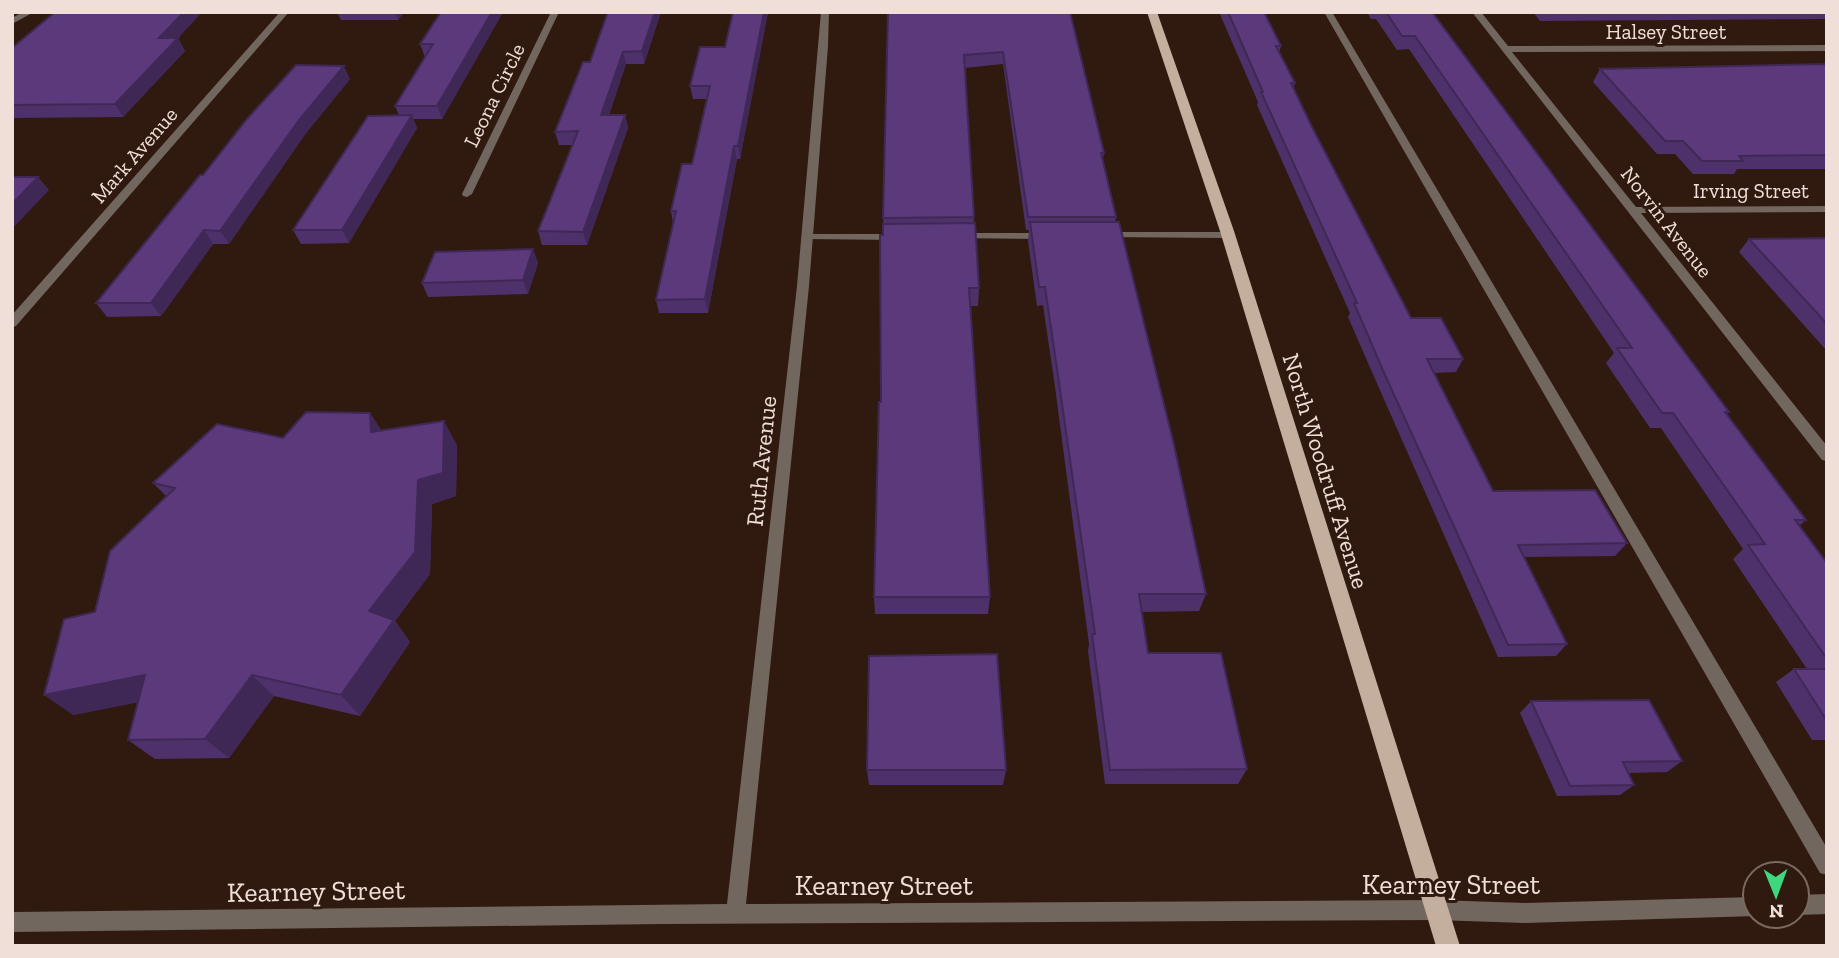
<svg xmlns="http://www.w3.org/2000/svg" width="1839" height="958" font-family="'Zilla Slab',serif">
<style>
.lines{fill:none;stroke-linecap:round;stroke-linejoin:round}
.service{fill:#71675f;fill-rule:evenodd}
.minor{fill:#71675f;fill-rule:evenodd}
.primary{fill:#c4ae9e;fill-rule:evenodd}
.wall{fill:#4e316a}
.shaded-wall{fill:#402856}
.building{fill:#5b397b;stroke:#402856;stroke-width:2}
.labels{text-anchor:middle;dominant-baseline:central;stroke-width:6;stroke-linejoin:round;paint-order:stroke}
.far-street-label{font-size:21px;fill:#efdfd8;stroke:#301a0f}
.street-label{font-size:24px;fill:#efdfd8;stroke:#301a0f}
.near-street-label{font-size:28px;fill:#efdfd8;stroke:#301a0f}
</style>
<rect width="100%" height="100%" fill="#301a0f"/>
<g class="lines">
<path class="service" d="M1324 12H1332L1827 848V875L1820 873Z
M1106 232H1227L1233 235 1227 238 1102 237 1100 235Z
M959 233H1047L1053 236 1047 239 955 238V234Z
M807 234H897L903 237 897 240 803 239 801 237Z"/>
<path class="minor" d="M23 12H34L12 24V18Z
M280 12H289L16 326 12 327V315Z
M551 12H559L472 194 467 197 463 196 462 194Z
M821 12H829L828 46 809 286 746 904 1436 900 1525 903 1755 897 1756 916 1525 923 1436 920 662 924 12 932V912L727 904 797 286Z
M1472 12H1481L1508 46 1827 45V51L1512 52 1636 207 1827 206V212L1641 213 1827 446V461L1822 460Z
M1827 894V914L1797 915V895Z"/>
<path class="primary" d="M1147 12H1157L1234 231 1460 946H1436L1220 231Z"/>
</g>
<path class="wall" d="M55 12H202L178 38 185 51 123 117 12 118V48Z
M337 12H404L398 20H341Z
M439 12H503L442 119H413L417 128 349 243 301 244 293 230 399 115 395 106 425 57 420 44 439 15Z
M608 12H661L644 64H626L609 115H625L628 128 587 245H542L538 231 573 145H559L555 132 590 62Z
M733 12H768L740 159H737L708 313H659L656 300 673 224 671 211 692 164 707 99H693L690 86 725 47Z
M888 12H1070L1104 153 1103 159 1116 217 1115 222 1206 594 1199 611 1142 612 1148 653 1247 769 1238 784H1105L1088 651 1089 644 1055 387 1043 305 1037 306 1028 241 1029 230H1026L1003 64 965 68 974 223 979 288 978 306H970L990 597 988 614H875L874 597 881 402 883 235Z
M1219 12H1264L1281 46 1279 52 1295 83 1293 89 1312 127 1411 318 1463 359 1456 372 1434 373 1493 491 1627 543 1615 556 1524 557 1567 644 1556 656 1498 657 1379 388 1348 317 1350 313 1257 105 1258 102Z
M1367 12H1432L1729 412 1727 414 1806 520 1799 526 1827 563V740H1812L1776 682 1794 669H1807L1733 559 1743 549 1661 428H1650L1606 363 1614 353 1409 49 1397 50 1376 19H1371Z
M1533 12H1827V19L1540 21Z
M1827 64V169H1737L1734 174H1693L1675 154H1657L1593 82 1600 69Z
M350 79 306 133 229 244H213L161 316 107 317 96 303 203 175Z
M1827 238V351L1739 252 1749 239Z
M533 249 538 263 528 294 428 297 422 283Z
M370 413 381 430 457 445 456 496 432 504 430 574 395 621 410 642 360 716 274 696 229 758 155 759 128 740 138 702 73 715 95 612 166 496 153 483 283 438Z
M1531 701 1682 761 1667 772 1628 773 1634 785 1620 795 1557 796 1520 713Z
M867 770H1006L1003 785H869Z"/>
<path class="shaded-wall" d="M184 12H202L178 38 185 51 123 117 115 104 159 38Z
M395 12H404L398 20Z
M492 12H503L442 119 437 106Z
M655 12H661L644 64 642 51Z
M764 12H768L740 159 738 146Z
M623 52 626 64 604 128 601 115Z
M344 66 350 79 306 133 229 244 220 231 299 120Z
M412 115 417 128 349 243 342 230Z
M625 115 628 128 587 245 583 232Z
M734 146 737 159 708 313 705 299Z
M38 177 49 190 12 229V204Z
M204 230 213 244 161 316 151 303Z
M533 249 538 263 528 294 523 280Z
M370 413 385 437 371 432Z
M444 421 457 445 456 496 432 504 430 574 395 621 410 642 360 716 341 695 369 611 418 480Z
M145 675 171 696 73 715 44 695Z
M252 675 274 696 229 758 205 739Z"/>
<path class="building" d="M55 12H184L159 38H178L115 104 12 105V48Z
M441 12H492L437 106H395L433 44H420Z
M608 12H655L642 51 623 52 601 115H625L583 232 538 231 578 131 555 132 583 62H590Z
M733 12H764L738 146H734L705 299 656 300 676 211H671L682 164H692L710 86H690L700 47H725Z
M888 12H1070L1104 153H1101L1116 217H1028L1003 52 964 55 974 217 883 218Z
M1228 12H1264L1281 46H1276L1295 83H1291L1312 127 1411 318H1441L1463 359H1427L1493 491 1595 490 1627 543 1518 545 1567 644 1508 645 1385 375 1354 303H1357L1261 92H1263Z
M1386 12H1432L1729 412H1725L1806 520H1795L1827 563V659L1748 545 1765 544 1673 413H1662L1617 348H1632L1415 36H1402Z
M1827 64V155L1739 156 1743 161H1702L1683 141H1665L1600 69Z
M296 65 344 66 299 120 220 231 204 230 151 303H96L200 175H203L247 119Z
M412 115 342 230H293L368 116Z
M12 177H38L12 204Z
M1030 222H1119L1174 445 1206 594H1139L1148 653H1221L1247 769 1110 770 1092 634H1095L1057 369 1045 287H1039Z
M975 223 979 288H969L990 597H874L879 402H881L880 235H883V224Z
M1827 238V324L1749 239Z
M533 249 523 280 422 283 435 252Z
M306 412 370 413 371 432 444 421 443 473 418 480 415 552 369 611 394 620 341 695 252 675 205 739 128 740 145 675 44 695 64 619 95 612 110 551 175 488 153 483 217 424 283 438Z
M997 654 1006 770H867L869 656Z
M1794 669H1827V721Z
M1649 700 1682 761 1623 762 1634 785 1570 786 1531 701Z"/>
<g class="labels">
<g class="far-street-label">
<text x="1666" y="31">Halsey Street</text>
<text transform="translate(494 95) rotate(-64)">Leona Circle</text>
<text transform="translate(134 155) rotate(-49)">Mark Avenue</text>
<text x="1751" y="190">Irving Street</text>
<text transform="translate(1667 222) rotate(52)">Norvin Avenue</text>
</g>
<g class="street-label">
<text transform="translate(761 461) rotate(-84)">Ruth Avenue</text>
<text transform="translate(1326 471) rotate(73)">North Woodruff Avenue</text>
</g>
<g class="near-street-label">
<text x="1451" y="884">Kearney Street</text>
<text x="884" y="885">Kearney Street</text>
<text transform="translate(316 891) rotate(-1)">Kearney Street</text>
</g>
</g>
<rect width="1839" height="958" fill="none" stroke="#efdfd8" stroke-width="28"/>
<g transform="translate(1776 895) rotate(179)"><circle r="33" fill="#301a0f" stroke="#7c695f" stroke-width="2"/>
<path d="M0-5L12 26L0 18L-12 26Z" fill="#3fd77d"/>
<text y="-10" font-size="19" font-weight="bold" text-anchor="middle" fill="#efdfd8">N</text>
</g>
</svg>
